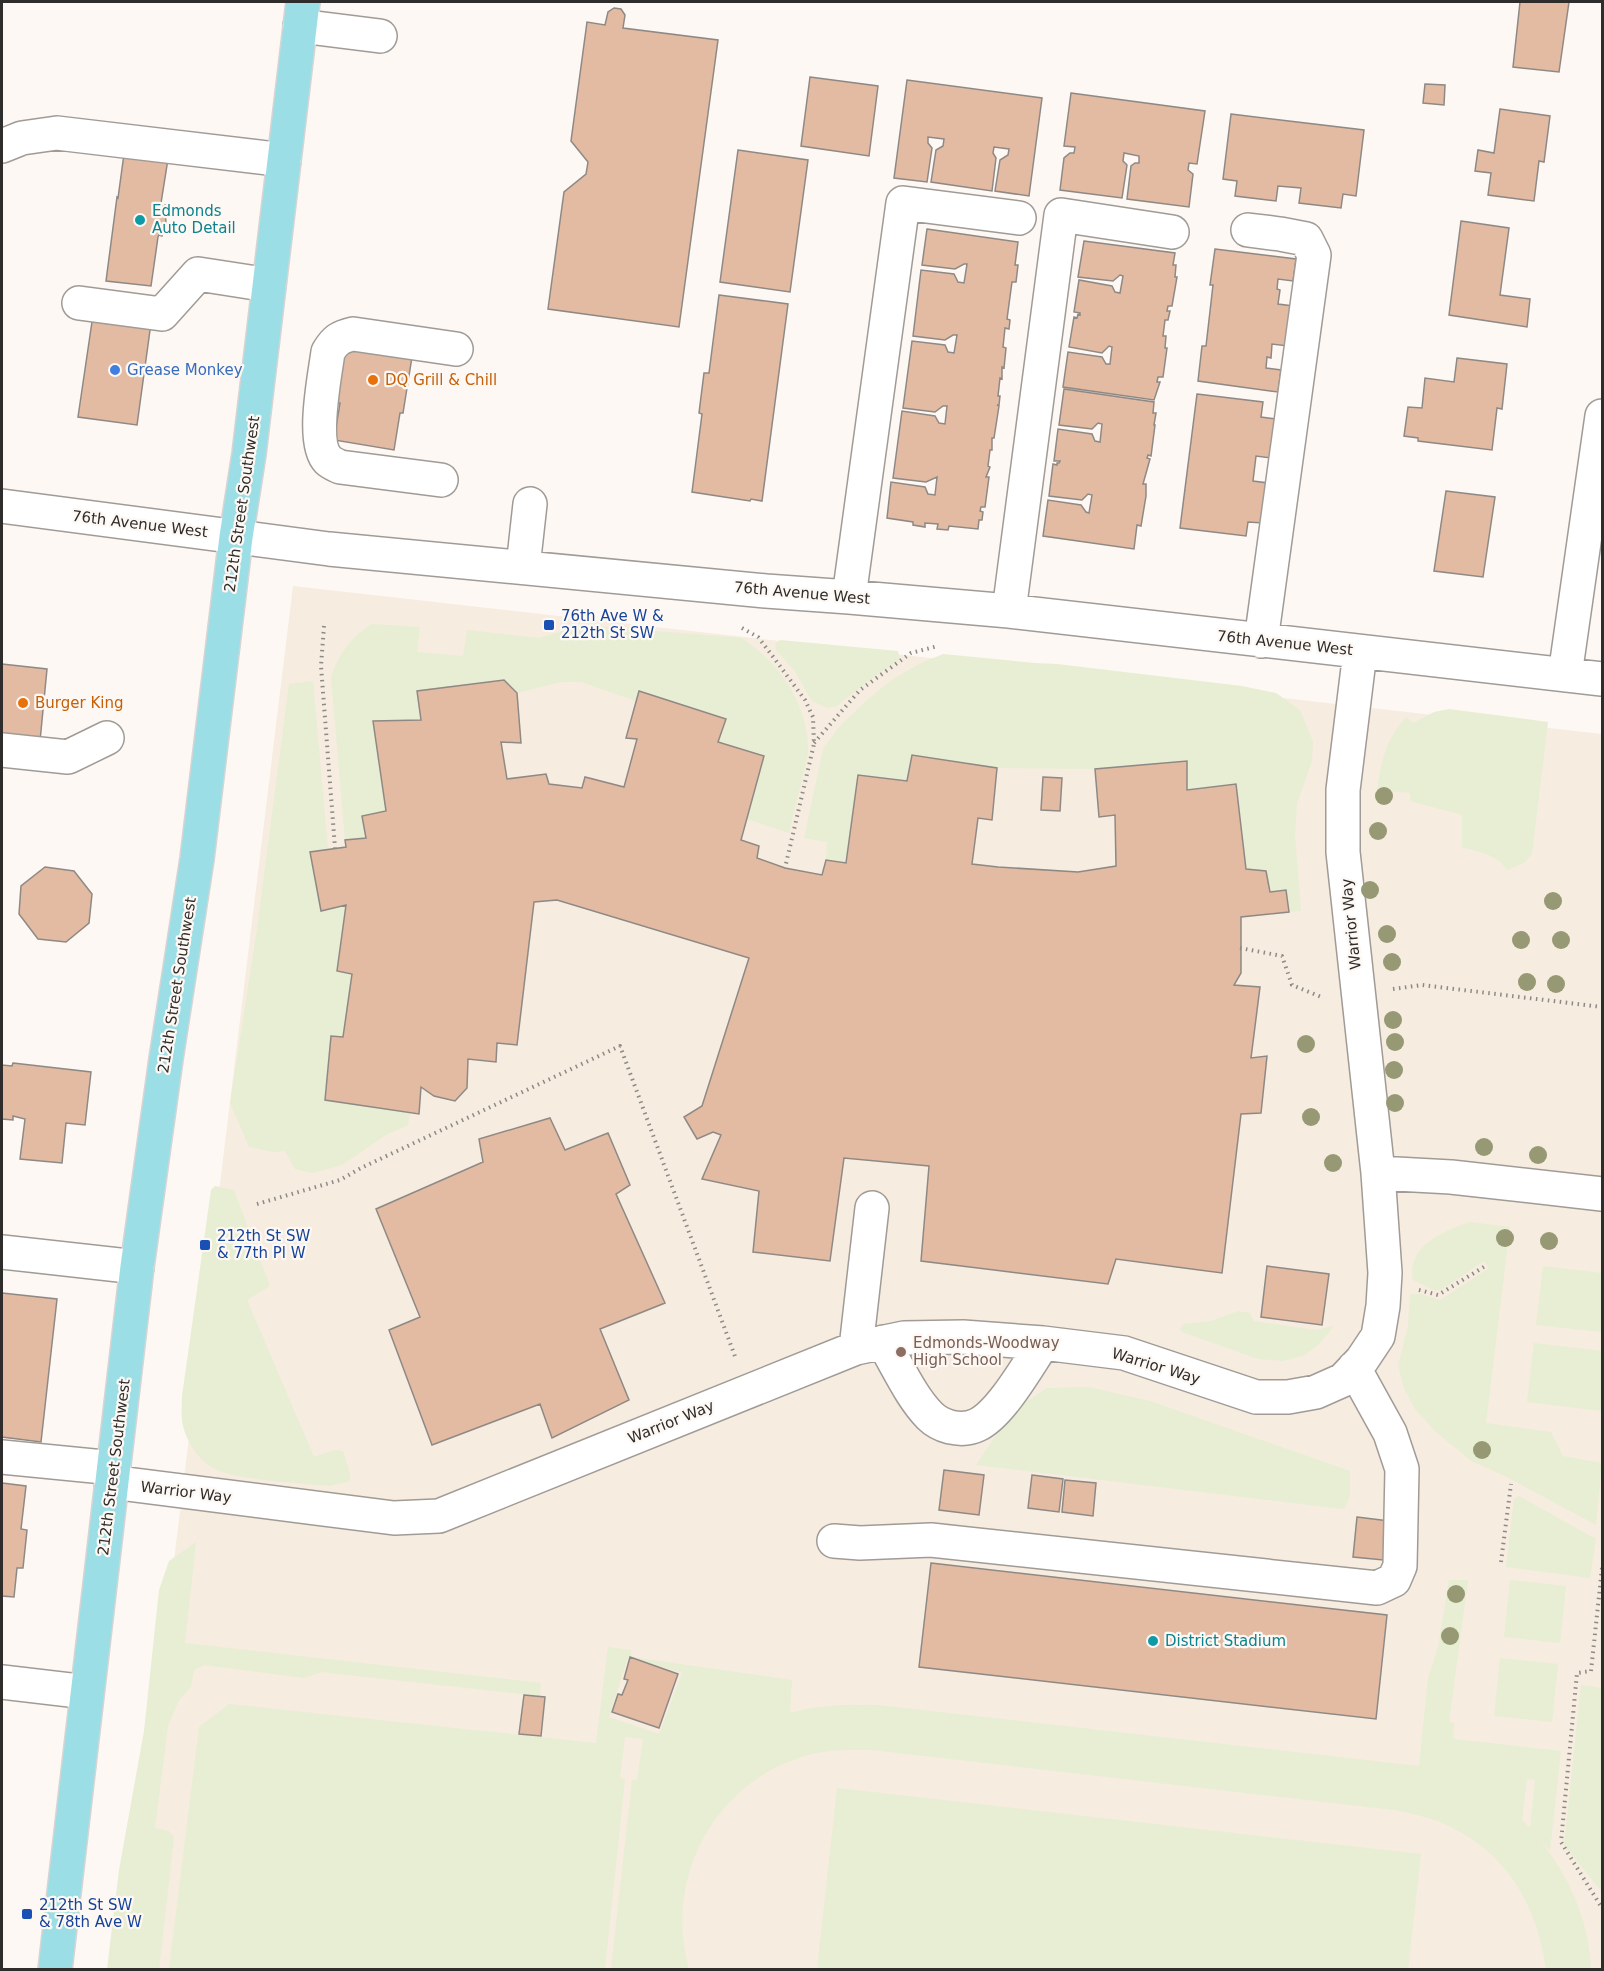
<svg xmlns="http://www.w3.org/2000/svg" width="1604" height="1971" font-family="'DejaVu Sans',sans-serif">
<style>
.built{fill:#f6ece0}
.green{fill:#e7eed3;fill-rule:evenodd}
.building{fill:#e3bba3;stroke:#8f8985;stroke-width:1.5}
.lines{fill:none;stroke-linecap:round;stroke-linejoin:round}
.minor-casing{stroke:#a09b96;stroke-width:36}
.major-casing{stroke:#d5d5d5;stroke-width:36}
.path{stroke:#8d8a86;stroke-width:4;stroke-dasharray:1.5 4.5;stroke-linecap:butt}
.minor{stroke:#fff;stroke-width:33}
.major{stroke:#9bdee5;stroke-width:33}
.tree{fill:#969973}
.culture-dot{fill:#0f9aa8;stroke:#fdf8f3;stroke-width:2}
.shop-dot{fill:#3f7fe0;stroke:#fdf8f3;stroke-width:2}
.food-dot{fill:#e8710a;stroke:#fdf8f3;stroke-width:2}
.transit-dot{fill:#1a4fb4;stroke:#fdf8f3;stroke-width:2}
.education-dot{fill:#8d6e63;stroke:#fdf8f3;stroke-width:2}
.labels{text-anchor:middle;dominant-baseline:central;stroke-width:4.5;stroke-linejoin:round;paint-order:stroke}
.culture-label{font-size:15px;fill:#0d838f;stroke:#fdf8f3;text-anchor:start}
.shop-label{font-size:15px;fill:#366cbe;stroke:#fdf8f3;text-anchor:start}
.food-label{font-size:15px;fill:#c56008;stroke:#fdf8f3;text-anchor:start}
.street-label{font-size:15px;fill:#2f2d2b;stroke:#fdf8f3}
.transit-label{font-size:15px;fill:#164399;stroke:#fdf8f3;text-anchor:start}
.education-label{font-size:15px;fill:#785e54;stroke:#fdf8f3;text-anchor:start}
</style>
<rect width="100%" height="100%" fill="#fdf8f3"/>
<path class="built" d="M293 586 1602 734V1969L124 1970Z"/>
<path class="green" d="M371 624 420 627 417 652 463 656 467 630 539 638 584 625 741 638C780 662 809 706 808 752 807 761 804 770 802 779 798 797 793 815 789 833L747 819 764 756 718 742 726 718 639 691 636 701 581 682H561L517 693 504 680 417 692 421 720 373 722 386 811 362 816 366 838 345 840 331 677C338 654 351 638 371 624Z
M780 640 898 651 900 659 865 683 837 706 827 708 812 701 794 670 776 650 775 644Z
M943 654 1035 663 1057 664 1242 686 1276 693 1300 710 1313 742 1312 761 1297 803 1295 835 1301 911 1289 912 1286 890 1270 892 1266 872 1246 869 1236 784 1187 790V761L1095 769 997 768 912 755 907 781 858 775 846 863 826 860 827 842 804 838 823 749 838 728 868 699 893 679 919 664Z
M313 681 328 850 310 852 321 911 346 905 338 971 352 974 343 1037H331L325 1100 410 1113 408 1125 386 1135 342 1165 313 1173 295 1169 285 1151 274 1152 249 1147 230 1103 256 936 289 684Z
M1449 709 1548 722 1532 854 1524 863 1507 870C1497 854 1478 852 1462 847V815L1410 801V793L1377 790C1381 761 1386 739 1406 717L1413 723 1434 712Z
M215 1186 234 1190 270 1286 247 1300 314 1457 335 1450 343 1451 350 1473V1481L330 1486 317 1485C289 1482 238 1480 215 1469 198 1461 184 1438 182 1420 181 1412 182 1404 182 1396L211 1190Z
M1470 1222 1510 1227 1486 1423 1551 1432 1563 1456 1602 1463 1596 1525 1503 1475 1473 1462 1437 1433 1415 1409 1404 1388 1398 1365 1408 1326 1410 1294H1421L1440 1300 1489 1268 1484 1261 1441 1290H1433L1413 1280C1406 1246 1444 1231 1470 1222Z
M1543 1266 1602 1273V1332L1536 1325Z
M1238 1311 1250 1313 1254 1321 1316 1330 1334 1326 1320 1343 1305 1355 1283 1361 1258 1359 1182 1332 1180 1329 1183 1324 1211 1321Z
M1534 1343 1602 1351V1411L1527 1402Z
M1089 1387 1150 1401 1350 1471V1496L1344 1509 976 1465 1012 1411 1047 1388Z
M1519 1496 1596 1539 1590 1578 1506 1567 1514 1499Z
M196 1542 185 1643 541 1683 540 1696 321 1672 304 1678 204 1665 194 1670 191 1687 179 1700 168 1726 155 1828 169 1831 174 1837 159 1969H107L119 1870 144 1731 159 1590 169 1561Z
M1449 1580H1468L1449 1722 1454 1723 1453 1739 1561 1751 1550 1850 1540 1840C1570 1878 1589 1921 1591 1969H1546C1537 1908 1510 1856 1451 1827 1433 1818 1414 1814 1394 1810L872 1750C854 1750 835 1749 817 1753 719 1774 662 1874 689 1969H611L632 1780H637L643 1739 625 1737 620 1778 625 1779 605 1969H169L199 1727 229 1704 596 1743 608 1647 631 1650V1657L792 1680 790 1713C819 1705 847 1704 878 1705L1419 1766 1428 1678 1438 1647ZM628 1657 682 1673 659 1734 609 1717ZM1527 1779 1535 1780 1530 1828 1522 1820Z
M1510 1580 1566 1586 1560 1643 1504 1637Z
M1500 1658 1558 1664 1552 1722 1494 1716Z
M1581 1685 1602 1688V1892L1564 1845Z
M837 1788 1421 1854 1408 1969H817Z"/>
<path class="building" d="M1520 2H1569L1559 72 1513 67Z
M614 8 621 9 625 15 623 28 718 40 679 327 548 309 564 192 586 174 588 162 571 141 587 22 605 25 608 12Z
M810 77 878 86 869 156 801 146Z
M907 80 1042 98 1029 196 995 191 1000 160 1008 155 1009 149 994 147 993 153 996 158 992 191 931 182 936 150 943 146 944 139 928 137V143L932 148 927 182 894 178Z
M1425 84 1445 85 1444 105 1423 103Z
M1071 93 1205 111 1197 164 1189 163 1188 170 1193 174 1189 207 1127 199 1131 166 1135 163H1139V156L1124 153 1123 161 1127 165 1122 198 1060 190 1064 158 1070 153H1074L1075 147 1064 146Z
M1500 109 1550 116 1544 162 1539 161 1534 201 1488 195 1491 173 1475 171 1478 150 1494 153Z
M1231 114 1364 130 1356 196 1343 194 1341 208 1299 203 1301 188 1278 186 1276 201 1235 196 1237 181 1223 179Z
M738 150 808 160 790 292 720 282Z
M124 154 168 159 161 203 162 207 165 205 166 224 162 236 159 235 158 237 151 286 106 281 117 197 118 198Z
M1461 221 1509 228 1500 295 1530 299 1527 327 1449 315Z
M927 229 1018 242 1015 265H1018L1016 282H1012L1007 319 1010 320 1009 329 1005 328 1003 347 1006 348 1004 368 1002 367V379L1000 378 998 396H1000L999 405H997L999 406 994 438H992V450H990L988 466 990 467 986 477H989L985 507H981L980 511 983 512 982 520H979L978 529 949 526 948 530 937 529 938 524 925 523V527L913 525V522L887 518 891 482 925 487 928 494 935 495 937 477 926 482 893 478 902 411 935 416 939 423 945 424 947 406H943L935 412 903 408 912 341 945 345 948 352 954 353 957 335H953L945 340 913 336 921 270 954 274 958 282 964 283 967 264H964L955 269 922 265Z
M1084 241 1175 253 1173 265H1176L1175 277H1177L1172 306H1168L1167 311H1170L1168 320H1165L1163 336H1166L1165 348H1167L1163 377H1158L1157 382H1160L1154 400 1063 387 1068 352 1102 357 1106 364H1110L1112 347 1109 346 1102 353 1069 347 1074 317 1077 318 1078 314 1080 315V313L1074 312 1079 280 1112 286 1115 292 1120 293 1123 276 1120 275 1113 281 1078 277Z
M1215 249 1296 259 1293 281 1278 279 1277 289 1280 290 1278 304 1293 306 1288 346 1272 344 1271 358 1267 357 1266 368 1281 370 1278 392 1198 381 1202 346H1206L1213 285H1210Z
M719 295 788 304 762 501 751 499 750 501 692 492 702 414 699 413 704 373H709Z
M93 315 151 323 137 425 78 417Z
M344 347 412 357 403 413H400L394 450 334 440 340 403 336 402Z
M1457 358 1507 364 1502 409 1497 408 1492 450 1418 441V438L1404 436 1408 407 1422 408 1425 378 1454 382Z
M1064 389 1154 402 1153 413H1156L1154 425H1155L1151 456 1148 455 1147 458 1150 459 1143 484H1146V496L1141 526 1137 525 1134 549 1043 536 1048 500 1081 505 1086 512 1089 513 1092 495 1088 494 1082 500 1049 496 1053 464 1057 465V463H1059L1060 461H1054L1058 429 1092 434 1095 441 1100 442 1102 424 1098 423 1092 429 1059 425Z
M1197 394 1263 402 1261 417 1276 419 1271 458 1256 456 1253 481 1268 483 1263 523 1248 522 1246 536 1180 528Z
M1446 491 1495 497 1483 577 1434 571Z
M2 664 47 669 40 741 2 736Z
M504 680 517 693 521 743 501 742 507 779 546 774 549 784 582 788 585 777 624 787 637 739 626 738 639 691 726 719 718 742 764 756 741 840 759 846 757 858 785 868 822 875 826 860 846 863 858 775 907 781 912 755 997 768 992 820 978 818 972 864 998 867 1078 872 1116 866 1115 815 1099 817 1095 769 1187 761V790L1236 784 1246 869 1266 871 1270 892 1286 890 1289 912 1241 917V973L1234 985 1260 987 1251 1058 1267 1056 1261 1113 1241 1114 1222 1273 1116 1259 1108 1284 921 1261 929 1166 844 1158 830 1261 753 1252 759 1191 702 1179 721 1135 713 1132 697 1139 684 1117 702 1106 749 958 557 900 534 902 517 1045 497 1043 496 1062 468 1059 467 1088 455 1101 434 1096 421 1087 419 1114 325 1100 331 1036 343 1037 352 974 337 971 346 905 321 911 310 852 346 847 345 840 366 838 362 816 386 811 373 721 421 720 417 691Z
M1043 777 1062 778 1060 811 1041 810Z
M45 867 74 871 92 894 89 923 66 942 38 939 19 914 21 886Z
M13 1063 91 1072 85 1125 66 1123 62 1163 20 1159 25 1119 13 1116V1120L2 1119V1065L12 1066Z
M550 1118 565 1150 608 1133 630 1185 616 1194 665 1303 600 1329 629 1400 552 1438 540 1404 432 1445 389 1330 420 1317 376 1209 483 1162 479 1139Z
M1267 1266 1329 1274 1322 1325 1261 1317Z
M2 1293 57 1299 41 1442 2 1437Z
M944 1470 984 1475 979 1515 939 1510Z
M1032 1475 1063 1479 1059 1512 1028 1508Z
M1065 1480 1096 1483 1093 1516 1062 1512Z
M2 1483 26 1486 21 1529 27 1530 23 1568H17L14 1597 2 1596Z
M1357 1517 1397 1522 1394 1561 1353 1557Z
M931 1563 1387 1615 1376 1719 919 1667Z
M630 1657 678 1674 659 1728 612 1712 618 1694 622 1695 628 1680 624 1679Z
M524 1695 545 1697 541 1736 519 1734Z"/>
<g class="lines">
<g class="minor-casing">
<path id="minor" d="M300 26 380 36
M2 146 22 138 57 133 284 160
M1248 230 1280 234 1306 239 1314 255 1261 641
M79 303 162 314 198 274 269 285
M441 480 340 467C336 465 331 463 328 460 311 443 325 375 328 352 335 340 340 337 353 334L456 349
M2 506 329 549 766 591 849 597 1009 611 1602 679
M523 567 530 504
M849 597 903 203 1019 218
M1009 611 1061 215 1172 232
M1565 675 1602 416
M2 750 68 757 107 738
M1378 1173 1451 1177 1602 1194
M2 1252 137 1267
M883 1342C897 1365 911 1397 930 1416 935 1421 943 1425 950 1427 959 1429 969 1429 977 1425 1001 1414 1028 1365 1043 1343
M856 1348 872 1208
M2 1457 114 1468
M111 1482 394 1518 439 1516 856 1348 904 1338 963 1337 1043 1343 1124 1353 1256 1397H1288L1316 1392 1343 1380 1362 1360 1378 1336 1383 1306 1385 1273 1378 1173 1343 852V790L1360 652
M834 1541 860 1543 931 1540 1377 1588 1394 1580 1400 1566 1402 1469 1390 1433 1354 1368
M2 1682 87 1692"/>
</g>
<g class="major-casing">
<path id="major" d="M55 1970 137 1267 166 1059 197 859 236 537 249 454 303 2"/>
</g>
<path class="path" d="M324 626 321 666 335 848
M742 628 758 637 771 654 805 700 813 717 814 744 785 868
M814 743 860 690 911 653 938 646
M1240 948 1282 956 1292 985 1324 998
M1393 989 1422 985 1602 1007
M257 1204 340 1180 361 1168 620 1046 736 1359
M1419 1290 1438 1295 1487 1265
M1501 1562 1511 1484
M1602 1568 1591 1671 1577 1673 1561 1842 1602 1908"/>
<use href="#minor" class="minor"/>
<use href="#major" class="major"/>
</g>
<g class="tree">
<circle cx="1384" cy="796" r="9"/>
<circle cx="1378" cy="831" r="9"/>
<circle cx="1370" cy="890" r="9"/>
<circle cx="1553" cy="901" r="9"/>
<circle cx="1387" cy="934" r="9"/>
<circle cx="1521" cy="940" r="9"/>
<circle cx="1561" cy="940" r="9"/>
<circle cx="1392" cy="962" r="9"/>
<circle cx="1527" cy="982" r="9"/>
<circle cx="1556" cy="984" r="9"/>
<circle cx="1393" cy="1020" r="9"/>
<circle cx="1395" cy="1042" r="9"/>
<circle cx="1306" cy="1044" r="9"/>
<circle cx="1394" cy="1070" r="9"/>
<circle cx="1395" cy="1103" r="9"/>
<circle cx="1311" cy="1117" r="9"/>
<circle cx="1484" cy="1147" r="9"/>
<circle cx="1538" cy="1155" r="9"/>
<circle cx="1333" cy="1163" r="9"/>
<circle cx="1505" cy="1238" r="9"/>
<circle cx="1549" cy="1241" r="9"/>
<circle cx="1482" cy="1450" r="9"/>
<circle cx="1456" cy="1594" r="9"/>
<circle cx="1450" cy="1636" r="9"/>
</g>
<g class="culture-dot">
<circle cx="140" cy="220" r="6"/>
<circle cx="1153" cy="1641" r="6"/>
</g>
<circle class="shop-dot" cx="115" cy="370" r="6"/>
<g class="food-dot">
<circle cx="373" cy="380" r="6"/>
<circle cx="23" cy="703" r="6"/>
</g>
<g class="transit-dot">
<rect x="543" y="619" width="12" height="12" rx="3"/>
<rect x="199" y="1239" width="12" height="12" rx="3"/>
<rect x="21" y="1908" width="12" height="12" rx="3"/>
</g>
<circle class="education-dot" cx="901" cy="1352" r="6"/>
<g class="labels">
<g class="culture-label">
<text x="152" y="211">Edmonds<tspan x="152" dy="17">Auto Detail</tspan></text>
<text x="1165" y="1641">District Stadium</text>
</g>
<g class="shop-label">
<text x="127" y="370">Grease Monkey</text>
</g>
<g class="food-label">
<text x="385" y="380">DQ Grill &amp; Chill</text>
<text x="35" y="703">Burger King</text>
</g>
<g class="street-label">
<text transform="translate(242 504) rotate(-82)">212th Street Southwest</text>
<text transform="translate(140 524) rotate(7)">76th Avenue West</text>
<text transform="translate(802 593) rotate(5)">76th Avenue West</text>
<text transform="translate(1285 643) rotate(6)">76th Avenue West</text>
<text transform="translate(1351 924) rotate(-96)">Warrior Way</text>
<text transform="translate(177 985) rotate(-81)">212th Street Southwest</text>
<text transform="translate(1156 1366) rotate(17)">Warrior Way</text>
<text transform="translate(671 1422) rotate(-22)">Warrior Way</text>
<text transform="translate(114 1467) rotate(-83)">212th Street Southwest</text>
<text transform="translate(186 1492) rotate(7)">Warrior Way</text>
</g>
<g class="transit-label">
<text x="561" y="616">76th Ave W &amp;<tspan x="561" dy="17">212th St SW</tspan></text>
<text x="217" y="1236">212th St SW<tspan x="217" dy="17">&amp; 77th Pl W</tspan></text>
<text x="39" y="1905">212th St SW<tspan x="39" dy="17">&amp; 78th Ave W</tspan></text>
</g>
<g class="education-label">
<text x="913" y="1343">Edmonds-Woodway<tspan x="913" dy="17">High School</tspan></text>
</g>
</g>
<rect width="1604" height="1971" fill="none" stroke="#2f2d2b" stroke-width="6"/>
</svg>
